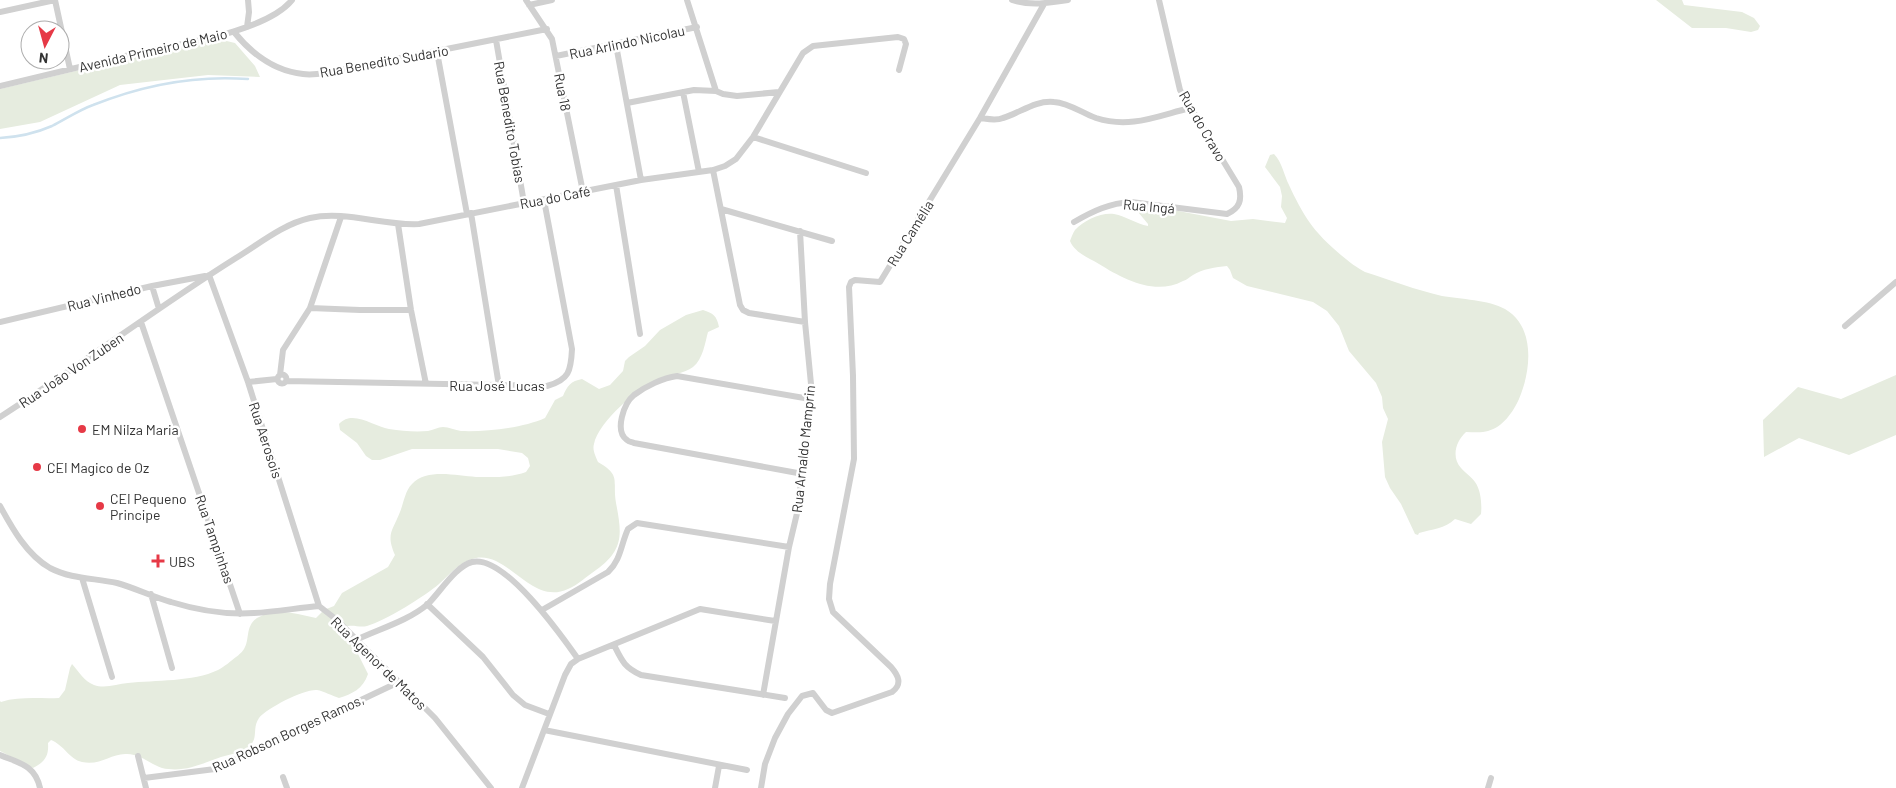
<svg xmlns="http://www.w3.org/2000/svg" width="1896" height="788" font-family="Barlow,sans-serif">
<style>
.green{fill:#e6ecdf}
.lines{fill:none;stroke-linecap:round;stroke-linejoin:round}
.stream{stroke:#cfe2ee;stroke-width:2.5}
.minor{stroke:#d0d0d0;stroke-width:6}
.poi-dot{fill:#e63946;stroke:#fff;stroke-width:2}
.labels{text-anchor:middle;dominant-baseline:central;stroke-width:5;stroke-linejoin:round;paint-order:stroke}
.street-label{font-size:14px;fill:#333;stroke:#fff}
.poi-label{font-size:14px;fill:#333;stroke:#fff;text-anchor:start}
</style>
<rect width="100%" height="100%" fill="#fff"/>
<path class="green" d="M1656 0H1682L1684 5 1742 12 1754 18 1760 26 1758 30 1751 32 1726 28H1692Z
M214 38 235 43 255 66 260 77 208 75 120 85 40 122 0 129V89Z
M1274 154C1282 162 1284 175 1289 185 1295 198 1302 212 1310 223 1320 238 1349 264 1365 272 1390 280 1416 290 1442 296 1460 299 1489 300 1505 309 1536 327 1531 371 1519 399 1513 412 1503 427 1488 431 1482 433 1473 432 1466 432 1456 441 1451 457 1461 468 1465 473 1472 477 1475 482 1481 490 1482 505 1481 514L1471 524 1455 519C1445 529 1432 529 1419 533L1418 535 1415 534 1401 504 1390 488 1385 477 1382 442 1388 419 1383 408 1382 397 1376 383 1349 351 1339 326 1327 311 1313 302 1247 286 1233 278 1230 270 1227 266C1216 267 1202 269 1193 275 1189 277 1187 280 1183 281 1155 296 1123 279 1099 264 1089 258 1075 253 1070 241 1071 238 1073 233 1075 230 1084 220 1102 212 1114 214 1126 216 1136 224 1148 226V224L1138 212 1139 209 1145 207 1173 210 1231 221 1253 219 1285 223 1287 218 1281 207 1282 196 1280 187 1265 167 1270 155Z
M703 310C713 313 717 316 719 327L708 332C705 343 703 359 693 367 684 374 671 374 661 378 640 386 598 422 594 444 592 450 596 457 598 462 622 476 612 480 616 503 622 534 624 550 596 570 587 576 578 585 568 589 531 606 509 552 476 558 460 561 450 574 439 584 425 596 385 621 367 626 360 628 352 624 345 627L344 630 345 635 355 648 368 674C363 689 352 694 339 698 332 696 324 691 317 690 304 689 267 708 259 718 250 731 263 742 240 752 234 754 227 755 221 757 201 764 184 773 162 768 150 764 140 754 127 754 111 753 101 766 82 762 69 759 64 745 51 740L48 743C49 756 45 762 33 768L0 751V701L1 702C20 696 40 699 59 698L65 690 70 668 72 664C79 672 84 681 94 685 105 689 117 684 128 683 155 680 193 682 218 670 224 667 231 661 236 657 239 655 243 651 244 649 250 640 245 626 257 618 276 607 296 614 316 618L324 610 334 606 342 593 388 567 395 555C386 534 392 532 400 512 404 502 405 491 412 484 427 468 457 476 476 477 492 477 510 478 526 472L530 466 528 458 522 453 498 449H412L380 460H372L366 456 357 443 340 430 339 424C353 409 374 427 389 429 402 431 415 432 428 431 433 430 438 427 443 427 449 427 455 430 461 431 486 432 523 428 545 418L555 400 563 396C567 386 571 381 582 379L599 389 610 385 623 371 625 361 629 357 645 346 660 330 686 315Z
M1896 375V435L1849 455 1799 438 1764 457 1763 420 1798 387 1841 399Z"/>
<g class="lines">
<path class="stream" d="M0 138C18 137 36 133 52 126 66 119 79 110 93 105 143 85 195 75 248 79"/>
<path class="minor" d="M55 0 70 69
M526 0 552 39 583 192
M687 0 716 91
M1012 0C1030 6 1049 3 1068 0
M529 5 552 0
M0 12 55 0
M247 27 249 12 248 0
M234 32C251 53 274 71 303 74 310 75 319 74 326 73L547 29
M496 40 524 203
M616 45 641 180
M437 52 467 214
M556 56 697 27
M0 86C46 75 92 64 138 53 179 44 266 32 292 0
M683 92 699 172
M627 103 694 90 716 91 723 94 737 96 779 92
M980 118C988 119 996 121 1003 118 1020 113 1035 100 1054 102 1069 103 1082 113 1096 118 1130 129 1157 116 1190 108
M753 137 866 173
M713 170 740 305 743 310 749 313 805 322
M616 185 640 334
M721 209 832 241
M471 213 499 386
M1074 222C1093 211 1110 203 1131 202L1227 214C1240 208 1242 200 1239 187L1180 90 1159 0
M398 224 411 310 426 384
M209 275 248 382 319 606
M152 286 159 309
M310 308 360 310H411
M0 322 152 286 205 276
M141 322 240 614
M1845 326 1896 282
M277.5 379a4.5 4.5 0 1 1 9 0a4.5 4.5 0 1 1-9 0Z
M280 375 283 350 310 308 341 217
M286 381 547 386C569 380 571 371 572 349L544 200
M248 382 277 379
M0 417C80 366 156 308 236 258 259 244 283 224 310 218 345 210 383 226 419 224L641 180 713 170 725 166 736 159 753 137 803 53 813 46 898 37 904 39 906 44 899 70
M803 474 634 443C632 442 629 442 627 440 614 431 624 403 634 395 646 386 663 378 677 376L810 399
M0 506C12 528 27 555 50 568 71 579 94 578 117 583 135 588 153 597 171 602 197 610 227 615 254 613 275 612 297 608 319 606L337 620 435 718 491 788
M82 578 112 677
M151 594 172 668
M427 604 483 657 513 695 525 705 549 714
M542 610 608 572C621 560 621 544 628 529L637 523 789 547
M356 640C379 629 408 621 428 604 440 592 456 566 472 562 504 554 561 635 578 659
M614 645C622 661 624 667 641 675L785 698
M763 695 789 547 798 509 810 399 811 384 805 322 800 231
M544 730 747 770
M0 755C19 763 35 765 40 788
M138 756 146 788
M283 777 287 788
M144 778 215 769 399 682
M522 788 565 675 571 664 578 659 700 609 775 621
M715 788 719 766
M761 788 765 764 775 738 788 714 802 696 813 693 826 710 832 713 892 692C903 684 898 675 891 667L833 612 829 599 830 584 854 459 853 376 849 287 851 282 855 280 880 282 980 118 1044 4
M1488 788 1491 778"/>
</g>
<g class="poi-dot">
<circle cx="82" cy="429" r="5"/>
<circle cx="37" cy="467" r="5"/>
<circle cx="100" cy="506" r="5"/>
<path d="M155.5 553.5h5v5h5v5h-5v5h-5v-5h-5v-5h5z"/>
</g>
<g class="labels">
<g class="street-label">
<text transform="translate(627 42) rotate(-12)">Rua Arlindo Nicolau</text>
<text transform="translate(153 50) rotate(-13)">Avenida Primeiro de Maio</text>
<text transform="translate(384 61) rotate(-10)">Rua Benedito Sudario</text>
<text transform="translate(563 92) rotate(79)">Rua 18</text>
<text transform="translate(510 122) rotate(80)">Rua Benedito Tobias</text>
<text transform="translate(1203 126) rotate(60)">Rua do Cravo</text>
<text transform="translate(555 197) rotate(-11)">Rua do Café</text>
<text transform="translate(1149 206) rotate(5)">Rua Ingá</text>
<text transform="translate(910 233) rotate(-58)">Rua Camélia</text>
<text transform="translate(104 297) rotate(-14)">Rua Vinhedo</text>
<text transform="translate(71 370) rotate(-34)">Rua João Von Zuben</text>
<text x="497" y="385">Rua José Lucas</text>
<text transform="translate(266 440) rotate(72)">Rua Aerosois</text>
<text transform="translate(803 449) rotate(-84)">Rua Arnaldo Mamprin</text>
<text transform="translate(215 539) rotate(71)">Rua Tampinhas</text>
<text transform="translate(379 663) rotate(44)">Rua Agenor de Matos</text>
<text transform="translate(288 733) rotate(-25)">Rua Robson Borges Ramos,</text>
</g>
<g class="poi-label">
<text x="92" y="429">EM Nilza Maria</text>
<text x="47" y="467">CEI Magico de Oz</text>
<text x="110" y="498">CEI Pequeno<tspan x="110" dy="16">Principe</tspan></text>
<text x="169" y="561">UBS</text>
</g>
</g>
<g transform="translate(45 45) rotate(186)"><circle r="24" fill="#ffffff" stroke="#adadad"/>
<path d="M0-4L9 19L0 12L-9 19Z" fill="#e63946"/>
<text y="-8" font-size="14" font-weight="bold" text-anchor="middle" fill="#333333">N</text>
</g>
</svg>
